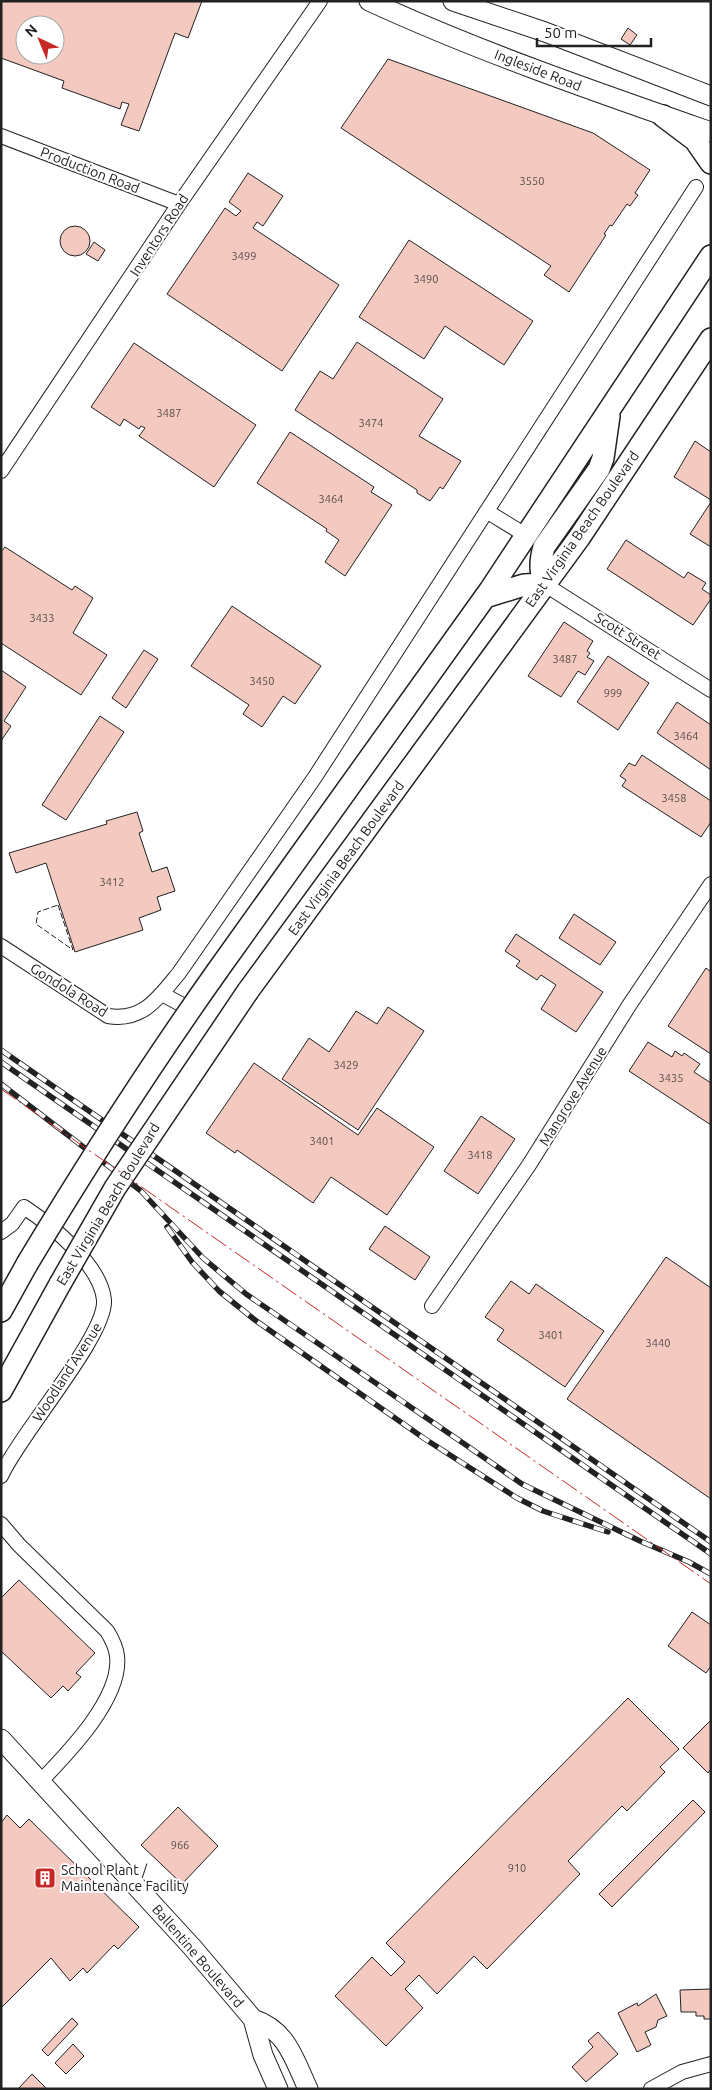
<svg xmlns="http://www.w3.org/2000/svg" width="712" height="2090" font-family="Ubuntu,sans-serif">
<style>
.building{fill:#f3c9c0;stroke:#222;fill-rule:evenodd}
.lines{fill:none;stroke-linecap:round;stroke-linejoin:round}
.street-casing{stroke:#222;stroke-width:16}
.secondary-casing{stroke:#222;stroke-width:21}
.primary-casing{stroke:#222;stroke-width:24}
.street{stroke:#fff;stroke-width:14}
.secondary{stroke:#fff;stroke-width:19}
.primary{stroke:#fff;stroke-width:21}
.rail-casing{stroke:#222;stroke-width:5.5}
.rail{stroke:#fff;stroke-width:4;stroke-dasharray:11;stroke-linecap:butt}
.primary-bridge-casing{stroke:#222;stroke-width:24;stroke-linecap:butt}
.primary-bridge{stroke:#fff;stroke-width:21}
.fence{stroke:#222;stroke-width:1;stroke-dasharray:6 2.5;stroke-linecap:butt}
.power{stroke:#c62828;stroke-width:1;stroke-dasharray:18 4 2.5 4;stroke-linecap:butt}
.labels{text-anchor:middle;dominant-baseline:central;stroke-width:4;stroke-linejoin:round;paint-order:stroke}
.number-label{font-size:11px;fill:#564c4a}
.street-label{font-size:14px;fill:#222;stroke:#fff}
.poi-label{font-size:14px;fill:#222;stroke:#fff;text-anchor:start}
</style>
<rect width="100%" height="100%" fill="#fff"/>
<path class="building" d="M1 1H202L188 38 175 33 139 131 121 125 129 104 122 102 120 109 62 88 64 81 1 58ZM25 25H55V55H25Z
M628 28 637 35 630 45 621 39Z
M388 59 593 133 650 170 635 193 638 195 630 206 627 204 612 226 610 225 604 234 606 235 569 292 544 275 551 266 341 128Z
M248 173 283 196 263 226 257 222 253 228 339 285 282 371 167 294 225 208 236 216 241 211 229 202Z
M60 241a15 15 0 1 1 30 0a15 15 0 1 1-30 0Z
M409 240 533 321 504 365 445 326 424 359 359 317Z
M94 242 105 250 98 261 86 254Z
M357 342 443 399 419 436 461 461 443 489 440 487 430 501 417 493V490L295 410 320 371 333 379Z
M134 343 256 425 214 487 139 436 145 428 141 426 139 429 124 419 120 426 91 407Z
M290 432 374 487 371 492 392 505 345 576 325 562 339 540 326 531 327 529 257 483Z
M695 441 711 452V500L674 477Z
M711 502V547L690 534Z
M626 540 684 578 688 572 706 583 702 589 711 595V599L693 625 607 569Z
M5 547 72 590 75 586 93 598 73 633 107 655 81 695 1 643V552Z
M232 606 321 666 295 704 283 696 262 727 243 714 249 705 191 666Z
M564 622 593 641 587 651 590 653 587 657 594 661 585 675 578 671 561 697 528 676Z
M144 650 158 659 126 708 112 698Z
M608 656 649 683 618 730 577 702Z
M1 670 26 687 4 721 11 726 1 741Z
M677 702 711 725V770L657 733Z
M100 716 124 732 66 820 42 805Z
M642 755 711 801V822L701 837 622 786 626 780 620 776 629 763 635 766Z
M137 812 143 831 139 833 152 872 167 867 175 891 157 897 161 910 139 918 143 930 75 952 46 863 16 873 9 853 107 824 106 821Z
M574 914 616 942 600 965 559 938Z
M516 934 603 992 576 1032 541 1009 556 985 541 975 537 980 516 966 520 961 505 951Z
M706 968 711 972V1054L668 1026Z
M388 1007 424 1031 358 1130 282 1079 309 1038 329 1052 356 1011 377 1024Z
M648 1042 672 1057 675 1051 682 1056 684 1053 700 1064 694 1072 711 1083V1125L629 1071Z
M254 1063 358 1135 377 1108 434 1147 387 1215 331 1177 313 1203 237 1150 235 1153 206 1133Z
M481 1116 515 1139 478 1194 444 1171Z
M385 1226 430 1257 415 1280 369 1249Z
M666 1257 711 1288V1499L567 1399Z
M511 1281 529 1294 536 1284 604 1331 565 1387 497 1340 504 1330 485 1317Z
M19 1580 95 1653 76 1673 81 1677 68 1691 63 1686 51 1698 1 1651V1598Z
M692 1612 711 1625V1666L706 1673 668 1646Z
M628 1698 679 1749 660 1767 665 1772 627 1811 622 1806 568 1861 580 1874 487 1969 474 1956 437 1994 419 1975 405 1989 423 2008 386 2046 335 1996 372 1957 391 1976 405 1962 386 1943Z
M711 1720V1769L708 1773 683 1748Z
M693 1800 705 1812 612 1907 599 1894Z
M178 1807 218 1846 182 1884 141 1845Z
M7 1815 20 1828 29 1819 139 1927 118 1949 114 1945 87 1973 83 1968 70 1981 51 1958 1 2008V1823Z
M711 1989V2019H704V2016H696V2012H681L680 1990Z
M656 1994 667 2016 658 2020 656 2027 645 2032 651 2045 637 2052 618 2013 637 2003 638 2006Z
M72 2018 78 2024 48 2056 42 2050Z
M598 2032 618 2054 586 2082 572 2067 593 2047 588 2041Z
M73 2044 84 2056 66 2074 55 2063Z
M32 2074 47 2089H18Z"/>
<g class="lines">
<g class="street-casing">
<path id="street" d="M1 136 179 204
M1 471 179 204 320 1
M488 512 527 536
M544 584 711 690
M1 946 108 1016C143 1022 159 997 179 973L315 777 696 187
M162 994 190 1009
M1 1232 12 1224 24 1207C51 1225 101 1265 104 1300 107 1335 19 1435 1 1476
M432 1306 529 1165 630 1004 711 884
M1 1524 19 1545 107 1631C112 1639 116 1647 117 1656 122 1698 68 1753 40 1782
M651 2089 682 2072 711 2064"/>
</g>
<g class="secondary-casing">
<path id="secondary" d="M369 1C480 52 596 92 711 132
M453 1 545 32 711 96
M1 1739 192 1947 253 2019 263 2055 278 2089
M253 2019C287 2030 294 2059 308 2089"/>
</g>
<g class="primary-casing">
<path id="primary" d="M663 116 695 140 711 163
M544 584C540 570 540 561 544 547L599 469 603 458 609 416
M485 597 524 585 544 584
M218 970 490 590 711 256
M248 991 579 538 711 339
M1 1311 27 1264
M1 1391 60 1284"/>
</g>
<use href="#street" class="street"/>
<use href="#secondary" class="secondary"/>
<use href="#primary" class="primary"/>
<g class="rail-casing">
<path id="rail" d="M1 1050 711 1542
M1 1062 711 1554
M1 1084 141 1191 203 1258 246 1294 463 1443 522 1484 640 1541 689 1562 711 1574
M167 1227 192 1262 219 1291 255 1320 425 1439 517 1498 543 1511 608 1532"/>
</g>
<use href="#rail" class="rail"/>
<g class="primary-bridge-casing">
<path id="primary-bridge" d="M27 1264C87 1164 150 1066 218 970
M60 1284 115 1188 248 991"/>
</g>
<use href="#primary-bridge" class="primary-bridge"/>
<path class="fence" d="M58 905 73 950 36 924 38 912Z"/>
<path class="power" d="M1 1089 711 1584"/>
</g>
<defs>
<g id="building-square" transform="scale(1.125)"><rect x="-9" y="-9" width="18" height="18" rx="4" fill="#c62828" stroke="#fff"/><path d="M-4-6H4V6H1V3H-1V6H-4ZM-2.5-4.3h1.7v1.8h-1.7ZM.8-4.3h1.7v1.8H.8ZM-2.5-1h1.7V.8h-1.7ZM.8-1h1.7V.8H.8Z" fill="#fff"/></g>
</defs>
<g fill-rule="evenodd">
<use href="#building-square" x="45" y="1878"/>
</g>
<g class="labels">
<g class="number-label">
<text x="532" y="181">3550</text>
<text x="244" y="256">3499</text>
<text x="426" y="279">3490</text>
<text x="169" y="413">3487</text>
<text x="371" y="423">3474</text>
<text x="331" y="499">3464</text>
<text x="42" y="618">3433</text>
<text x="565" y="659">3487</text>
<text x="262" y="681">3450</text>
<text x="613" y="693">999</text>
<text x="686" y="736">3464</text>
<text x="674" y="798">3458</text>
<text x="112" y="882">3412</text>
<text x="346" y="1065">3429</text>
<text x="671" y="1078">3435</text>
<text x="322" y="1141">3401</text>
<text x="480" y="1155">3418</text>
<text x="551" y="1335">3401</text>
<text x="658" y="1343">3440</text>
<text x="180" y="1845">966</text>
<text x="517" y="1868">910</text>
</g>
<g class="street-label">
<text transform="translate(538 70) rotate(21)">Ingleside Road</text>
<text transform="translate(90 170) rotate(21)">Production Road</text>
<text transform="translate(159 235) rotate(-57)">Inventors Road</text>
<text transform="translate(582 529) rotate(-55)">East Virginia Beach Boulevard</text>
<text transform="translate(628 636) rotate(32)">Scott Street</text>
<text transform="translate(346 858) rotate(-54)">East Virginia Beach Boulevard</text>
<text transform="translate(69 990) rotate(32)">Gondola Road</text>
<text transform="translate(573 1096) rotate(-58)">Mangrove Avenue</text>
<text transform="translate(108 1204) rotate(-59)">East Virginia Beach Boulevard</text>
<text transform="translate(67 1372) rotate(-57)">Woodland Avenue</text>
<text transform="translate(198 1956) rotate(49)">Ballentine Boulevard</text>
</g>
<g class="poi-label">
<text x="61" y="1870">School Plant /<tspan x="61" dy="16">Maintenance Facility</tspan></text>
</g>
</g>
<rect width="712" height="2090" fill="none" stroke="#222222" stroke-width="5"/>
<g transform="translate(40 40) rotate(316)"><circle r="24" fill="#ffffff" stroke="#a7a7a7"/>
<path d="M0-4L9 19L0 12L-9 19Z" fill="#c62828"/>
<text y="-8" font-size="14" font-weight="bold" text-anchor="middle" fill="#222222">N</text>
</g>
<path d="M537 38v8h114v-8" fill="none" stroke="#222222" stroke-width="2.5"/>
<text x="544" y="38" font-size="15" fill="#222222" stroke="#ffffff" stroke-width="4" paint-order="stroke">50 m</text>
</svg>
